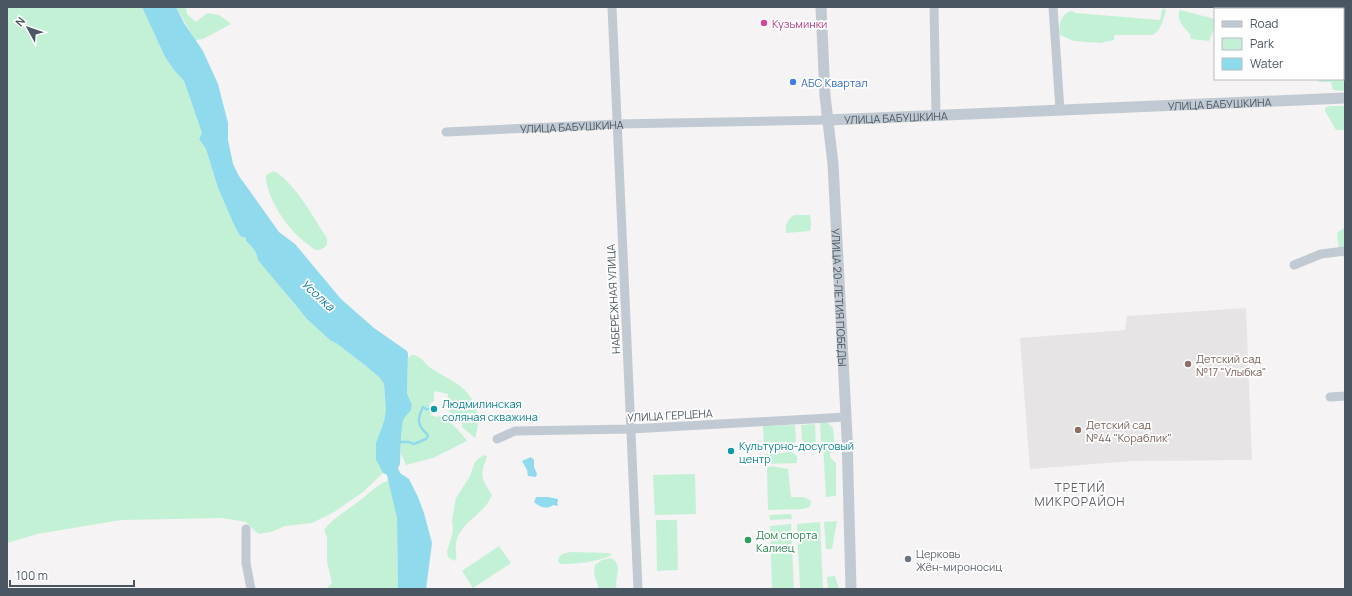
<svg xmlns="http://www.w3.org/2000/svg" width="1352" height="596" font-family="Manrope,sans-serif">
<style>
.education{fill:#e6e4e5}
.green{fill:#c3f1d5}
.water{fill:#90daee}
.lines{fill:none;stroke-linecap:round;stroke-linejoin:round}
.stream{stroke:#90daee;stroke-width:2.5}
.minor{stroke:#c1cad2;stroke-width:9}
.tertiary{stroke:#c1cad2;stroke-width:11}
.hotel-dot{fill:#d1479c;stroke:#fff;stroke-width:1.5}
.shop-dot{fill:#3f7fe0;stroke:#fff;stroke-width:1.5}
.education-dot{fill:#8d6e63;stroke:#fff;stroke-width:1.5}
.culture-dot{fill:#0f9aa8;stroke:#fff;stroke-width:1.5}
.leisure-dot{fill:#2e9e5b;stroke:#fff;stroke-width:1.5}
.worship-dot{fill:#6b7280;stroke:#fff;stroke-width:1.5}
.labels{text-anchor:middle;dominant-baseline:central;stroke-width:3.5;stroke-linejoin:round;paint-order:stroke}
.hotel-label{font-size:11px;fill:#b23c85;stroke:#fff;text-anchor:start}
.shop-label{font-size:11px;fill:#366cbe;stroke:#fff;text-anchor:start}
.street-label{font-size:11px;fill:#4a5661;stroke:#fff}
.education-label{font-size:11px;fill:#785e54;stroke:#fff;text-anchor:start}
.culture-label{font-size:11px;fill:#0d838f;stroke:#fff;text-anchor:start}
.leisure-label{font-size:11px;fill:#27864d;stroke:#fff;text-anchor:start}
.worship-label{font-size:11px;fill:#5b616d;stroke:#fff;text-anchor:start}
.water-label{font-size:12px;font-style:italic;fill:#0c7c9b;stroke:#fff}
.neighbourhood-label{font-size:12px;letter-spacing:1px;fill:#5f6368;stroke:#fff}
</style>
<rect width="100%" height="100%" fill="#f5f3f3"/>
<path class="education" d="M1246 308 1252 460 1132 461 1030 469 1020 338 1125 330 1127 316Z"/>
<path class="green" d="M7 7H142L165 57 174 70 184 81 202 133 199 139 206 149 218 188 235 227 240 236 246 238V241C262 256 272 277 286 294 299 311 315 326 331 341L336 343 366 366 380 378 384 384 386 410 384 421 376 443V460L383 473 363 492 334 512 312 523 285 526 271 532 259 534 255 531 246 522 222 518 121 520 37 534 7 543Z
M176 7H186L187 14 196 22 207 13 219 15 231 24 203 39 195 40Z
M1164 8 1166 11C1163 20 1161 30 1153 35H1114V40L1100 43 1074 41 1060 35C1058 25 1061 14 1071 11L1076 13 1160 20 1162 10Z
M1180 10 1215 19V26L1209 41 1191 39 1190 34C1184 27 1175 19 1180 10Z
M1343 78 1345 80V91L1333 90 1331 82H1319L1318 79Z
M1329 106H1345V130H1336L1325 111V108Z
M274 171C295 183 313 217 327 238V245C324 248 321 250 316 250 313 249 309 245 306 243 289 231 265 197 266 175Z
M794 215H810L811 224 810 231 786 233C785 225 787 220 794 215Z
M1344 228H1345V259L1339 251 1337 233Z
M412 355C421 354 425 365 432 369 440 374 448 378 456 383 476 396 482 417 475 438L462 427C463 423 462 421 458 418L455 419C448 412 447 404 448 394L434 391V401C428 403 427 409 432 413L430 415 437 417 440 416C451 422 459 430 467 441L433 458 406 465 401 453V436L403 420 408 414 412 405 407 393 408 358Z
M820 422H827L833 428 835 450 830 453V457L836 463V496L826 497 823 444H821Z
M815 424 816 444H807L802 440 801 425Z
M795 425 796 441 791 445 764 447 763 426Z
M792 452 797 456V463L765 464 764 454Z
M485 455 487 456C486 461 484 464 483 469 480 479 487 487 492 495 485 514 460 522 456 543 455 548 457 554 456 559L454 561 448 557 447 552 453 531 452 520 456 498 470 476 475 462 479 458Z
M772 466 788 469 791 497C800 498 803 495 811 501L810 507 803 509 768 510 767 468Z
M695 474 696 514 655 515 653 475Z
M389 480 397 518 398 589H326L332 583 327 561V537L324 530C333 518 346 511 358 502 368 494 377 485 389 480Z
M791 514 792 519 770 520 769 515Z
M656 520H677L678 570 657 571Z
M837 521 832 549H826L824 522Z
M820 522 823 589H800L797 524Z
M791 524 794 589H772L770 526Z
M499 546 511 563 473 588 462 571Z
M571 552 608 553 611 554 612 555C596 562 579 564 561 564L558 562 559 557 562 554Z
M611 558C625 566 613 577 617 589H599L594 574 595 565 602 560Z
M835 576 839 589H828L827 577Z"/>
<path class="water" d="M142 7H176L184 23 203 51 218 84 228 123V140L233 164 239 176 279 232 295 244 341 299 374 328 407 351 408 354 407 393 412 405 411 410 403 420 401 436 400 464 398 468 400 473 409 479 418 497 424 513 432 543 426 589H398L397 518 387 475 383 473 376 460V443L384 421 386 410 384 384 380 378 366 366 336 343 331 341 307 319 258 260C257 251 252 247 246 241V238L240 236 235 227 218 188 206 149 199 139 202 133 184 81 174 70 165 57Z
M531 457 534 460V467L537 474 536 477 528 476 527 470 522 461Z
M536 497H548L558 499V501L557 503 558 504 557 506 553 505C546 510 540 507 534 502Z"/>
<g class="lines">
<path class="stream" d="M399 442H409L414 444 426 439 428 436 427 434C417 425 417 419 423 407L426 409H434"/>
<g class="minor">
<path d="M612 7 638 589"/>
<path d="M934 7 936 116"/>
<path d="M1053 7 1060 110"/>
<path id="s1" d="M446 132 617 124 827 120"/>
<path d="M1294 265 1321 254 1345 251"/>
<path d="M1330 397 1345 396"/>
<path d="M497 439 515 431 631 429 846 417"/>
<path d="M246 529V563L251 589"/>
</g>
<g class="tertiary">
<path id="s2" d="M821 7 825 96 833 164 847 436 851 589"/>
<path id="s3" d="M827 120 1345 98"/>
</g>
</g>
<circle class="hotel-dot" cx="764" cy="23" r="4"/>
<circle class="shop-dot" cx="793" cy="82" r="4"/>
<g class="education-dot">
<circle cx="1188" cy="364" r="4"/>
<circle cx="1078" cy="430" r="4"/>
</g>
<g class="culture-dot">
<circle cx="434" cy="409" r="4"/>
<circle cx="731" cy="451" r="4"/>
</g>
<circle class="leisure-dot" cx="748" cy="540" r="4"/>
<circle class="worship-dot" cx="908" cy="559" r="4"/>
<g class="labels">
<g class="hotel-label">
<text x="772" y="23">Кузьминки</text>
</g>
<g class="shop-label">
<text x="801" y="82">АБС Квартал</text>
</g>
<g class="street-label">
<text stroke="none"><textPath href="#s3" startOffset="393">УЛИЦА БАБУШКИНА</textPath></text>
<text stroke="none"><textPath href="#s3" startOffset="69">УЛИЦА БАБУШКИНА</textPath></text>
<text stroke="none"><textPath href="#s1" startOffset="126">УЛИЦА БАБУШКИНА</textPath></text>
<text stroke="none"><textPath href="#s2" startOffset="291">УЛИЦА 20-ЛЕТИЯ ПОБЕДЫ</textPath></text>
<text transform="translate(613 299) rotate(-93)">НАБЕРЕЖНАЯ УЛИЦА</text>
<text transform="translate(670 415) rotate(-3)">УЛИЦА ГЕРЦЕНА</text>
</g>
<g class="education-label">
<text x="1196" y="358">Детский сад<tspan x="1196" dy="13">№17 "Улыбка"</tspan></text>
<text x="1086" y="424">Детский сад<tspan x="1086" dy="13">№44 "Кораблик"</tspan></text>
</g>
<g class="culture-label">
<text x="442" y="403">Людмилинская<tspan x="442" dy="13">соляная скважина</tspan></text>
<text x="739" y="445">Культурно-досуговый<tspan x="739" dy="13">центр</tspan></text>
</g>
<g class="leisure-label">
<text x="756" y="534">Дом спорта<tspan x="756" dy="13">Калиец</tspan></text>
</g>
<g class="worship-label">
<text x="916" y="553">Церковь<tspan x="916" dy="13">Жён-мироносиц</tspan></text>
</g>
<g class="water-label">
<text transform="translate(318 295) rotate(42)">Усолка</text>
</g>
<g class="neighbourhood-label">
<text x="1080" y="487">ТРЕТИЙ<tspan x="1080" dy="14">МИКРОРАЙОН</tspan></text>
</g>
</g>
<rect width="1352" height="596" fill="none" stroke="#4a5661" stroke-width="16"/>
<rect x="1214" y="8" width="130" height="72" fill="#ffffff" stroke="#b7bbc0"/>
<rect x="1222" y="21" width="20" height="6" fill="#c1cad2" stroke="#b7bbc0"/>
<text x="1250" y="28" font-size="12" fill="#4a5661">Road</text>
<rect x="1222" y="38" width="20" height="12" fill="#c3f1d5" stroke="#b7bbc0"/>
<text x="1250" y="48" font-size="12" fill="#4a5661">Park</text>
<rect x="1222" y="58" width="20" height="12" fill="#90daee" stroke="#b7bbc0"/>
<text x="1250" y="68" font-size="12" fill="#4a5661">Water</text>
<g transform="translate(28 28) rotate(310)" stroke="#ffffff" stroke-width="3" paint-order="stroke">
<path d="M0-3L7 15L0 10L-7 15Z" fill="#4a5661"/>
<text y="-6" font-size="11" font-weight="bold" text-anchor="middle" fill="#4a5661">N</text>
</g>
<path d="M10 580v6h124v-6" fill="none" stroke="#4a5661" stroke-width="2"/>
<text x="16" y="580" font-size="12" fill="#4a5661" stroke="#ffffff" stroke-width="3" paint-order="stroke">100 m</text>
</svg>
